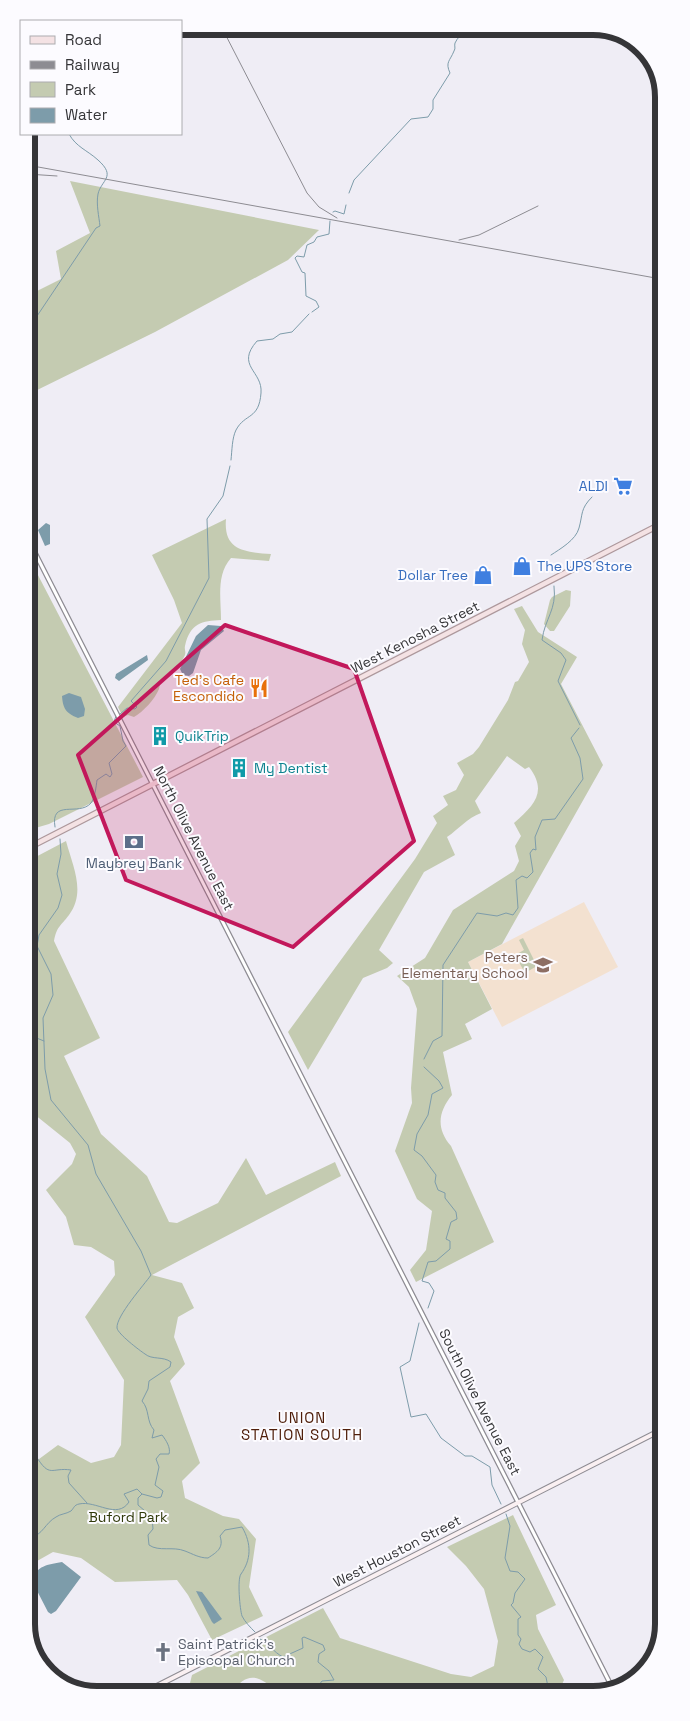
<svg xmlns="http://www.w3.org/2000/svg" width="690" height="1721" font-family="'Space Grotesk',sans-serif">
<style>
.education{fill:#f3e1d0}
.green{fill:#c4cbb1}
.water{fill:#7d9caa}
.lines{fill:none;stroke-linecap:round;stroke-linejoin:round}
.stream{stroke:#7d9caa;stroke-width:1}
.tertiary-casing{stroke:#8e8c93;stroke-width:5.5}
.secondary-casing{stroke:#8e8c93;stroke-width:6}
.primary-casing{stroke:#ad989c;stroke-width:7}
.tertiary{stroke:#fff;stroke-width:3}
.secondary{stroke:#faf0f2;stroke-width:4}
.primary{stroke:#f4e2e4;stroke-width:4.5}
.rail{stroke:#8d8c92;stroke-width:1}
.marked{fill:#c2185b;fill-opacity:0.2;stroke:#c2185b;stroke-width:4;stroke-linejoin:round}
.labels{text-anchor:middle;dominant-baseline:central;stroke-width:4;stroke-linejoin:round;paint-order:stroke}
.shop-label{font-size:14px;fill:#366cbe;stroke:#fcfbff;text-anchor:end}
.street-label{font-size:14px;fill:#353538;stroke:#fcfbff}
.food-label{font-size:14px;fill:#c56008;stroke:#fcfbff;text-anchor:end}
.culture-label{font-size:14px;fill:#0d838f;stroke:#fcfbff;text-anchor:start}
.service-label{font-size:14px;fill:#4e5e75;stroke:#fcfbff}
.education-label{font-size:14px;fill:#785e54;stroke:#fcfbff;text-anchor:end}
.park-label{font-size:14px;fill:#303a0a;stroke:#fcfbff}
.worship-label{font-size:14px;fill:#5b616d;stroke:#fcfbff;text-anchor:start}
.neighbourhood-label{font-size:15px;letter-spacing:1px;fill:#4f1e0a;stroke:#fcfbff}
.rim{fill:none;stroke:#353538;stroke-width:6}
</style>
<rect width="100%" height="100%" fill="#efedf5"/>
<path class="education" d="M584 902 618 967 502 1027 468 962Z"/>
<path class="green" d="M70 181 319 230 288 260 155 332 27 395V296L61 279 56 251 90 233Z
M226 519C223 552 247 552 271 554L269 561 231 558C216 575 221 598 221 620 202 621 190 623 185 646 184 650 187 652 184 657 179 667 170 670 163 678 160 682 160 685 159 689 155 699 143 712 134 717L128 715 123 717 118 707 182 623 174 600 152 555Z
M27 554 143 777 49 824 32 829V835L28 837Z
M566 590 571 591 570 606 554 631H550L544 624 550 600 552 597Z
M522 606 538 632 577 657 561 684 603 765 502 944 468 962 492 1009 465 1024 472 1039 443 1052 452 1095C438 1112 436 1129 451 1146L494 1242 416 1282 410 1270 426 1250 432 1211 417 1199 395 1151 412 1103 411 1088 417 1009 409 987 397 976 425 958 453 910 514 871 519 861 515 846 521 836 514 823C534 805 548 792 529 767L525 769 507 756 475 801 481 813C467 818 459 829 447 837L455 855 424 872 379 950 393 963 387 968 363 978 308 1070 288 1032 415 859 437 823 433 816 448 805 443 796 456 790 464 775 457 763 473 754 479 747 508 700 515 682 518 681 529 662 522 644 525 630 514 609Z
M66 841C73 867 86 892 69 915 60 927 57 926 54 941L100 1038 64 1056 101 1134 147 1176 169 1222 177 1223 218 1203 246 1158 266 1195 335 1162 341 1176 152 1275 182 1283 194 1308 178 1317 174 1337 185 1364 170 1381 200 1463 182 1481 185 1498 223 1516 239 1519 256 1539 249 1587 263 1616 212 1640 188 1595 177 1580 115 1582 81 1558 53 1552 30 1565V1469L35 1462 58 1445 91 1463 114 1457 121 1445 124 1380 85 1317 115 1275 114 1261 91 1247 74 1245 66 1217 46 1190 72 1164 76 1154 70 1143 29 1110 28 861Z
M523 938 537 966 525 973 515 955 524 950 519 940Z
M513 1515 556 1605 536 1615 538 1629 564 1680 559 1691 280 1693C258 1676 249 1669 230 1694H197L190 1683 192 1675 323 1608 340 1638 451 1674 471 1677 494 1666 498 1641 484 1589 466 1566 447 1547Z"/>
<path class="water" d="M46 523 50 525V544L45 546 38 530Z
M208 625 221 626 224 631 201 650 193 673 189 676 183 675 180 669 196 636Z
M147 655 148 660 119 681 115 678 116 674Z
M69 693 81 697 85 709 84 716 78 718C66 713 63 709 62 696Z
M62 1562 81 1577 56 1611 51 1614 48 1612 32 1581C37 1565 47 1565 62 1562Z
M196 1591 202 1592 222 1619 214 1624 212 1622Z"/>
<g class="lines">
<path class="stream" d="M349 193 354 180 411 119 428 117 433 109V100L450 73C445 62 450 61 454 51 456 48 454 46 455 43 460 32 471 30 482 26
M333 212 335 211 344 214 346 205
M312 312 319 307 316 301 306 296 305 273 302 272 295 258 297 256 304 257 307 245 314 242 317 237 329 234 330 221
M27 331 96 228 100 226C99 217 96 204 98 194 101 180 117 177 98 160 87 150 76 147 69 134
M231 460C232 451 232 438 236 430 245 413 259 420 261 393 263 371 235 366 257 341L273 339 280 334 292 332 309 314
M551 555C560 549 576 540 579 528 583 514 580 509 592 497
M554 586C557 610 545 618 542 640L561 653 566 660 558 681 580 725
M120 714 127 708 135 709 137 707 131 701 166 661 209 578 207 519 223 496 230 466
M55 827C50 798 79 817 91 803 95 798 96 787 97 780L106 774 110 777 112 774 109 763 126 746 123 741 120 726 114 722 116 716
M60 839 61 854 57 874 62 895 58 908 39 935 37 946 51 974 53 995 43 1018 45 1069 51 1100 88 1145 96 1174 141 1251 151 1275C144 1285 116 1316 117 1328 118 1334 139 1350 145 1354 152 1360 163 1356 171 1362L170 1367 149 1381 148 1389 142 1401C150 1410 146 1421 154 1430L152 1438 162 1435C166 1440 171 1448 169 1454H160L156 1459 159 1467 155 1485 163 1491 161 1497 157 1498 142 1494
M29 1035 44 1041
M424 1059 433 1041 442 1036 443 965 477 913 497 916 506 913 513 915 518 908 516 880 522 876 527 878 533 872 530 853 533 849 536 850 535 837 542 820 555 819 583 779 580 758 571 738 579 728
M424 1067 439 1081 443 1088 432 1094 428 1115 417 1134 414 1150 422 1156 436 1175 435 1182 438 1190 445 1193V1198L456 1212 457 1219 451 1222 446 1239 450 1241V1249L436 1261 428 1262 422 1281 429 1283 434 1291 428 1308
M419 1323 410 1361 400 1367 411 1417 426 1414 441 1438 465 1456H472L490 1467 492 1485 501 1504
M36 1456C50 1479 51 1467 71 1470L68 1476 69 1483 87 1503
M506 1514 510 1526 505 1558 510 1571 518 1572 525 1579 515 1593 513 1603 511 1605 521 1617 518 1619V1635L521 1639 519 1644 522 1649 530 1652 535 1649 543 1657 538 1669 546 1677 549 1692
M30 1538C43 1535 45 1523 56 1517 60 1514 66 1514 71 1511 74 1508 74 1505 79 1504 96 1500 117 1520 129 1502L124 1494 137 1489 142 1494 138 1498V1505L152 1517 153 1529 148 1535 149 1545C159 1552 173 1546 185 1551 193 1554 199 1558 208 1558 217 1552 224 1548 220 1536L225 1530 242 1527C252 1544 251 1560 241 1574 237 1579 240 1610 242 1616 245 1622 250 1627 255 1632
M260 1639C270 1644 273 1652 283 1657L303 1648 302 1638 304 1637 323 1645 325 1650 319 1654 318 1662 329 1671 334 1680 322 1681 319 1685 320 1689 341 1693"/>
<g class="tertiary-casing">
<path id="tertiary" d="M27 537 614 1691"/>
</g>
<g class="secondary-casing">
<path id="secondary" d="M141 1694 663 1429"/>
</g>
<g class="primary-casing">
<path id="primary" d="M28 848 661 524"/>
</g>
<use href="#tertiary" class="tertiary"/>
<use href="#secondary" class="secondary"/>
<use href="#primary" class="primary"/>
<path class="rail" d="M221 26 307 193 319 207 337 218
M27 165 661 279
M27 174 57 176
M459 240 479 235 538 206"/>
</g>
<path class="marked" d="M225 625 354 669 414 841 293 947 126 880 78 755Z"/>
<defs>
<g id="supermarket-bare" transform="scale(1.5)"><path d="M-6-5.5h2.5l.6 2H6L4.5 2H-2.5L-4.4-4H-6ZM-1.5 3.2a1.3 1.3 0 1 0 .1 0ZM3 3.2a1.3 1.3 0 1 0 .1 0Z" fill="#3f7fe0" stroke="#fcfbff" stroke-width="2.5" paint-order="stroke"/></g>
<g id="shop-bare" transform="scale(1.5)"><path d="M-5-2.5h2.3a2.7 3.5 0 0 1 5.4 0H5L5.5 6h-11ZM-1.5-2.5h3a1.5 2.3 0 0 0-3 0Z" fill="#3f7fe0" stroke="#fcfbff" stroke-width="2.5" paint-order="stroke"/></g>
<g id="restaurant-bare" transform="scale(1.5)"><path d="M-5-6h1v4h1v-4h1v4h1v-4h1v5L-1.5 .5V6h-2V.5L-5-1ZM5-6V6H3V1.5H1.5Q1.5-4 5-6Z" fill="#e8710a" stroke="#fcfbff" stroke-width="2.5" paint-order="stroke"/></g>
<g id="building-bare" transform="scale(1.5)"><path d="M-4-6H4V6H1V3H-1V6H-4ZM-2.5-4.3h1.7v1.8h-1.7ZM.8-4.3h1.7v1.8H.8ZM-2.5-1h1.7V.8h-1.7ZM.8-1h1.7V.8H.8Z" fill="#0f9aa8" stroke="#fcfbff" stroke-width="2.5" paint-order="stroke"/></g>
<g id="bank-bare" transform="scale(1.5)"><path d="M-6-4H6V4H-6ZM0-2.3a2.3 2.3 0 1 0 0 4.6a2.3 2.3 0 1 0 0-4.6Z" fill="#5c6f8a" stroke="#fcfbff" stroke-width="2.5" paint-order="stroke"/></g>
<g id="school-bare" transform="scale(1.5)"><path d="M0-5L7-2L0 1L-7-2ZM-4 1L0 2.5L4 1V4Q0 6-4 4Z" fill="#8d6e63" stroke="#fcfbff" stroke-width="2.5" paint-order="stroke"/></g>
<g id="church-bare" transform="scale(1.5)"><path d="M-1.2-6h2.4v3.5h3.3v2.4h-3.3V6h-2.4V-.1h-3.3v-2.4h3.3Z" fill="#6b7280" stroke="#fcfbff" stroke-width="2.5" paint-order="stroke"/></g>
</defs>
<g fill-rule="evenodd">
<use href="#supermarket-bare" x="623" y="486"/>
<use href="#shop-bare" x="522" y="566"/>
<use href="#shop-bare" x="483" y="575"/>
<use href="#restaurant-bare" x="259" y="688"/>
<use href="#building-bare" x="160" y="736"/>
<use href="#building-bare" x="239" y="768"/>
<use href="#bank-bare" x="134" y="842"/>
<use href="#school-bare" x="543" y="965"/>
<use href="#church-bare" x="163" y="1652"/>
</g>
<g class="labels">
<g class="shop-label">
<text x="608" y="486">ALDI</text>
<text x="537" y="566" text-anchor="start">The UPS Store</text>
<text x="468" y="575">Dollar Tree</text>
</g>
<g class="street-label">
<text transform="translate(415 637) rotate(-27)">West Kenosha Street</text>
<text transform="translate(194 838) rotate(63)">North Olive Avenue East</text>
<text transform="translate(480 1402) rotate(63)">South Olive Avenue East</text>
<text transform="translate(397 1551) rotate(-27)">West Houston Street</text>
</g>
<g class="food-label">
<text x="244" y="680">Ted's Cafe<tspan x="244" dy="16">Escondido</tspan></text>
</g>
<g class="culture-label">
<text x="175" y="736">QuikTrip</text>
<text x="254" y="768">My Dentist</text>
</g>
<g class="service-label">
<text x="134" y="863">Maybrey Bank</text>
</g>
<g class="education-label">
<text x="528" y="957">Peters<tspan x="528" dy="16">Elementary School</tspan></text>
</g>
<g class="park-label">
<text x="128" y="1517">Buford Park</text>
</g>
<g class="worship-label">
<text x="178" y="1644">Saint Patrick's<tspan x="178" dy="16">Episcopal Church</tspan></text>
</g>
<g class="neighbourhood-label">
<text x="302" y="1417">UNION<tspan x="302" dy="17">STATION SOUTH</tspan></text>
</g>
</g>
<path d="M0 0H690V1721H0ZM97 35H593A62 62 0 0 1 655 97V1624A62 62 0 0 1 593 1686H97A62 62 0 0 1 35 1624V97A62 62 0 0 1 97 35Z" fill="#fcfbff" fill-rule="evenodd"/>
<path class="rim" d="M97 35H593A62 62 0 0 1 655 97V1624A62 62 0 0 1 593 1686H97A62 62 0 0 1 35 1624V97A62 62 0 0 1 97 35Z"/>
<rect x="20" y="20" width="162" height="115" fill="#fcfbff" stroke="#acacaf"/>
<rect x="30" y="36" width="25" height="8" fill="#f4e2e4" stroke="#acacaf"/>
<text x="65" y="45" font-size="15" fill="#353538">Road</text>
<rect x="30" y="61" width="25" height="8" fill="#8d8c92" stroke="#acacaf"/>
<text x="65" y="70" font-size="15" fill="#353538">Railway</text>
<rect x="30" y="82" width="25" height="15" fill="#c4cbb1" stroke="#acacaf"/>
<text x="65" y="95" font-size="15" fill="#353538">Park</text>
<rect x="30" y="108" width="25" height="15" fill="#7d9caa" stroke="#acacaf"/>
<text x="65" y="120" font-size="15" fill="#353538">Water</text>
</svg>
